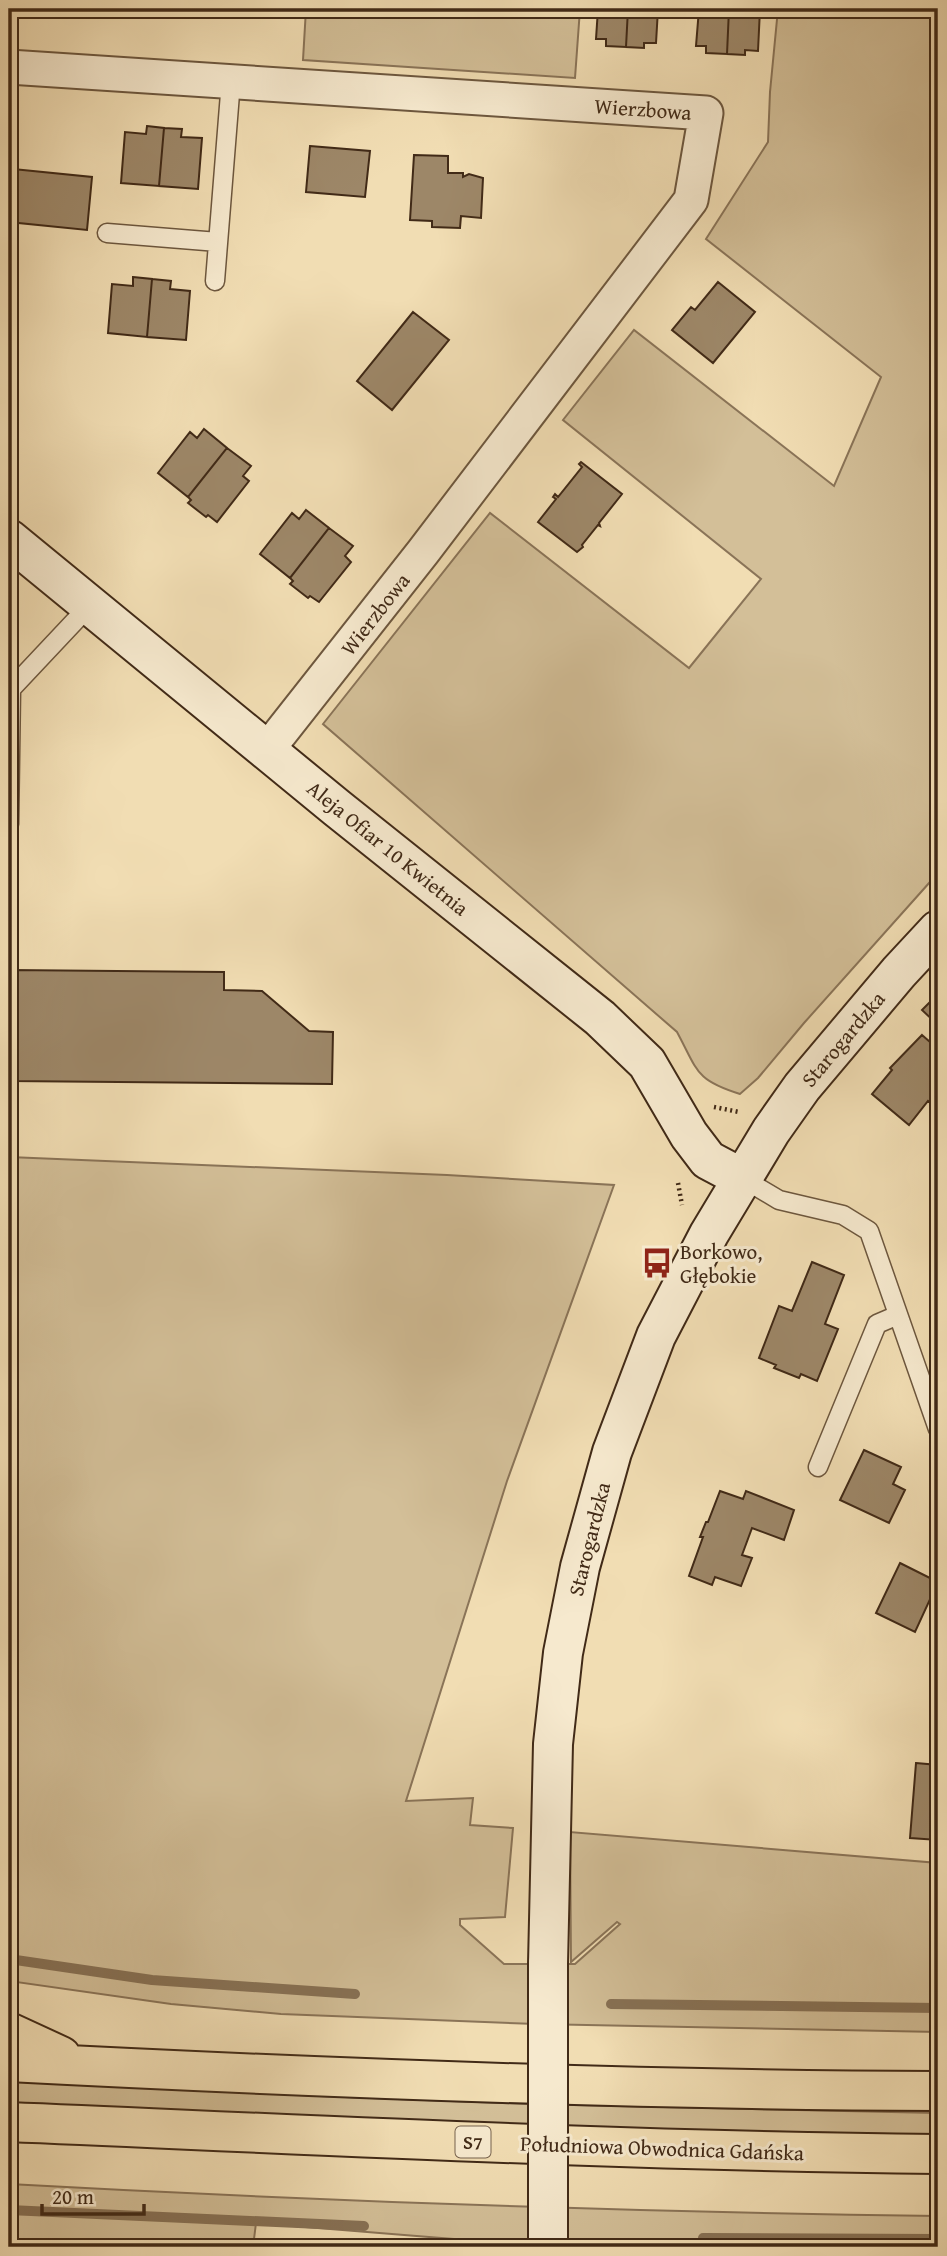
<svg xmlns="http://www.w3.org/2000/svg" width="947" height="2256" font-family="'Gentium Book Plus',serif">
<style>
.green{fill:#d3bf98;stroke:#8a7458;stroke-width:2}
.lines{fill:none;stroke-linecap:round;stroke-linejoin:round}
.stream{stroke:#877155;stroke-width:10}
.building{fill:#9d8768;stroke:#412a17;stroke-width:2}
.lane-casing{stroke:#6d573e;stroke-width:21}
.street-casing{stroke:#6d573e;stroke-width:37}
.secondary-casing{stroke:#412a17;stroke-width:42}
.highway-casing{stroke:#412a17;stroke-width:42}
.path{stroke:#412a17;stroke-width:4.5;stroke-dasharray:2 3.5;stroke-linecap:butt}
.lane{stroke:#f6e9ce;stroke-width:18}
.street{stroke:#f6e9ce;stroke-width:33}
.secondary{stroke:#f6e9ce;stroke-width:38}
.highway{stroke:#f1ddb3;stroke-width:38}
.secondary-bridge-casing{stroke:#412a17;stroke-width:42;stroke-linecap:butt}
.secondary-bridge{stroke:#f6e9ce;stroke-width:38}
.labels{text-anchor:middle;dominant-baseline:central;stroke-width:6;stroke-linejoin:round;paint-order:stroke}
.shield{fill:#f6e9ce;stroke:#77634e;stroke-width:2}
.shield-label{font-size:19px;font-weight:bold;fill:#412a17}
.street-label{font-size:21px;fill:#412a17;stroke:#f6e9ce}
.poi-label{font-size:21px;fill:#412a17;stroke:#f6e9ce;text-anchor:start}
</style>
<rect width="100%" height="100%" fill="#f1ddb3"/>
<filter id="stains"><feTurbulence type="fractalNoise" baseFrequency=".00286" numOctaves="4"/><feColorMatrix values="0 0 0 0 .2 0 0 0 0 .09 0 0 0 0 .02 0 0 0 .5 -.17"/></filter>
<radialGradient id="worn" r=".72"><stop offset=".6" stop-color="#630" stop-opacity="0"/><stop offset="1" stop-color="#630" stop-opacity=".3"/></radialGradient>
<path class="green" d="M306 9H580L575 78 303 60Z
M778 9H938V873L804 1023 758 1078 740 1094C695 1080 698 1071 677 1032L323 724 490 513 689 668 761 579 563 420 634 330 834 486 881 377 706 239 768 142 770 92Z
M9 1157 447 1175 614 1185 507 1481 406 1801 473 1798 470 1825 513 1828 505 1917 460 1919V1925L504 1964H575L620 1924 617 1922 571 1962 570 1832 938 1863V2032L536 2024 281 2014 171 2004 9 1981Z
M9 2080 319 2096 529 2104 938 2113V2135L529 2127 9 2103Z
M9 2184C318 2201 628 2212 938 2216V2247H504L503 2243 256 2223 253 2247 9 2246Z"/>
<g class="lines">
<path class="stream" d="M9 1959 152 1980 355 1994
M611 2004 938 2008
M9 2210 364 2226
M703 2238 938 2239"/>
</g>
<path class="building" d="M598 9H628L626 47 606 46V39H596Z
M628 9H658L656 43H644V48L626 47Z
M699 9H729L727 54 706 53V46H696Z
M729 9H760L758 51 745 50V55L727 54Z
M147 126 164 128 159 186 121 183 125 132 146 134Z
M164 128 182 129 181 137 202 138 198 189 159 186Z
M310 146 370 151 365 197 306 192Z
M414 155 448 156V173H463V177L469 174 483 178 481 218 461 216 460 228 432 227V221L410 220Z
M13 169 92 177 87 230 9 222Z
M133 277 152 279 147 337 108 333 112 284 133 286Z
M152 279 171 281 170 289 190 291 186 340 147 337Z
M718 282 755 312 713 363 672 330 691 307 695 310Z
M413 312 449 340 392 410 357 381Z
M204 429 227 448 188 497 158 473 190 432 197 438Z
M227 448 251 466 243 476 249 481 217 522 208 515 206 517 188 503 191 500 188 497Z
M581 462 622 494 599 523 600 526 598 525 582 545 583 547 577 552 538 522 556 499 553 497 555 494 558 497 582 467 579 464Z
M306 510 329 528 290 578 260 554 292 513 299 519Z
M329 528 353 546 345 556 351 562 319 602 310 596 308 598 290 584 293 581 290 578Z
M9 970 224 972V990L262 991 309 1031 333 1032 332 1084 9 1081Z
M938 994V1025L922 1010Z
M922 1035 938 1049V1109L928 1101 909 1125 872 1094 892 1070 890 1068Z
M812 1262 844 1275 825 1324 838 1329 817 1381 801 1374 799 1378 774 1368 776 1365 759 1358 779 1306 792 1311Z
M864 1450 901 1467 893 1484 905 1490 889 1523 840 1500Z
M720 1491 743 1499 746 1491 794 1510 784 1540 752 1528 742 1555 752 1558 741 1586 715 1577 712 1585 689 1576 703 1537H700L706 1522H708Z
M900 1563 938 1582 915 1632 876 1613Z
M916 1763 938 1765V1840L910 1838Z"/>
<g class="lines">
<g class="lane-casing">
<path id="lane" d="M107 233 218 242
M215 281 231 81
M9 824 11 689 90 605
M742 1178 779 1200 843 1215 869 1231 938 1429
M818 1467 877 1324 898 1315"/>
</g>
<g class="street-casing">
<path id="street" d="M9 67 706 113 691 200 423 552 267 750"/>
</g>
<g class="secondary-casing">
<path id="secondary" d="M9 539 337 808 600 1018 647 1063 689 1135 708 1160 742 1178
M548 1964 553 1744 563 1653 580 1567 612 1452 656 1336 709 1234 771 1131 802 1087 899 972 938 930"/>
</g>
<g class="highway-casing">
<path id="highway" d="M9 2032 61 2056
M9 2062C318 2078 628 2090 938 2091
M9 2122C318 2135 628 2151 938 2154"/>
</g>
<path class="path" d="M714 1107 739 1112
M678 1183 682 1205"/>
<use href="#lane" class="lane"/>
<use href="#street" class="street"/>
<use href="#secondary" class="secondary"/>
<use href="#highway" class="highway"/>
<g class="secondary-bridge-casing">
<path id="secondary-bridge" d="M548 1964V2247"/>
</g>
<use href="#secondary-bridge" class="secondary-bridge"/>
</g>
<defs>
<g id="bus-bare" transform="scale(2.415)"><path d="M-5-6H5V4H4V6H2V4H-2V6H-4V4H-5ZM-3.5-4V0h7V-4ZM-3.5 1.2v1.5H-2V1.2ZM2 1.2v1.5H3.5V1.2Z" fill="#8f2418" stroke="#f6e9ce" stroke-width="2.5" paint-order="stroke"/></g>
</defs>
<g fill-rule="evenodd">
<use href="#bus-bare" x="657" y="1263"/>
</g>
<g class="labels">
<rect class="shield" x="455.5" y="2126.5" width="35" height="31" rx="5"/>
<g class="shield-label">
<text x="473" y="2142">S7</text>
</g>
<g class="street-label">
<text transform="translate(643 109) rotate(4)">Wierzbowa</text>
<text transform="translate(375 614) rotate(-52)">Wierzbowa</text>
<text transform="translate(388 848) rotate(39)">Aleja Ofiar 10 Kwietnia</text>
<text transform="translate(843 1039) rotate(-50)">Starogardzka</text>
<text transform="translate(589 1539) rotate(-76)">Starogardzka</text>
<text transform="translate(662 2148) rotate(2)">Południowa Obwodnica Gdańska</text>
</g>
<g class="poi-label">
<text x="680" y="1251">Borkowo,<tspan x="680" dy="24">Głębokie</tspan></text>
</g>
</g>
<rect width="947" height="2256" fill="none" stroke="#f1ddb3" stroke-width="35"/>
<rect x="10" y="10" width="926" height="2235" fill="none" stroke="#412a17" stroke-width="3.5"/>
<rect x="18" y="18" width="912" height="2221" fill="none" stroke="#412a17" stroke-width="2"/>
<path d="M42 2204v10h102v-10" fill="none" stroke="#412a17" stroke-width="3.5"/>
<text x="52" y="2204" font-size="21" fill="#412a17" stroke="#f6e9ce" stroke-width="5" paint-order="stroke">20 m</text>
<rect width="100%" height="100%" filter="url(#stains)"/>
<rect width="100%" height="100%" fill="url(#worn)"/>
</svg>
